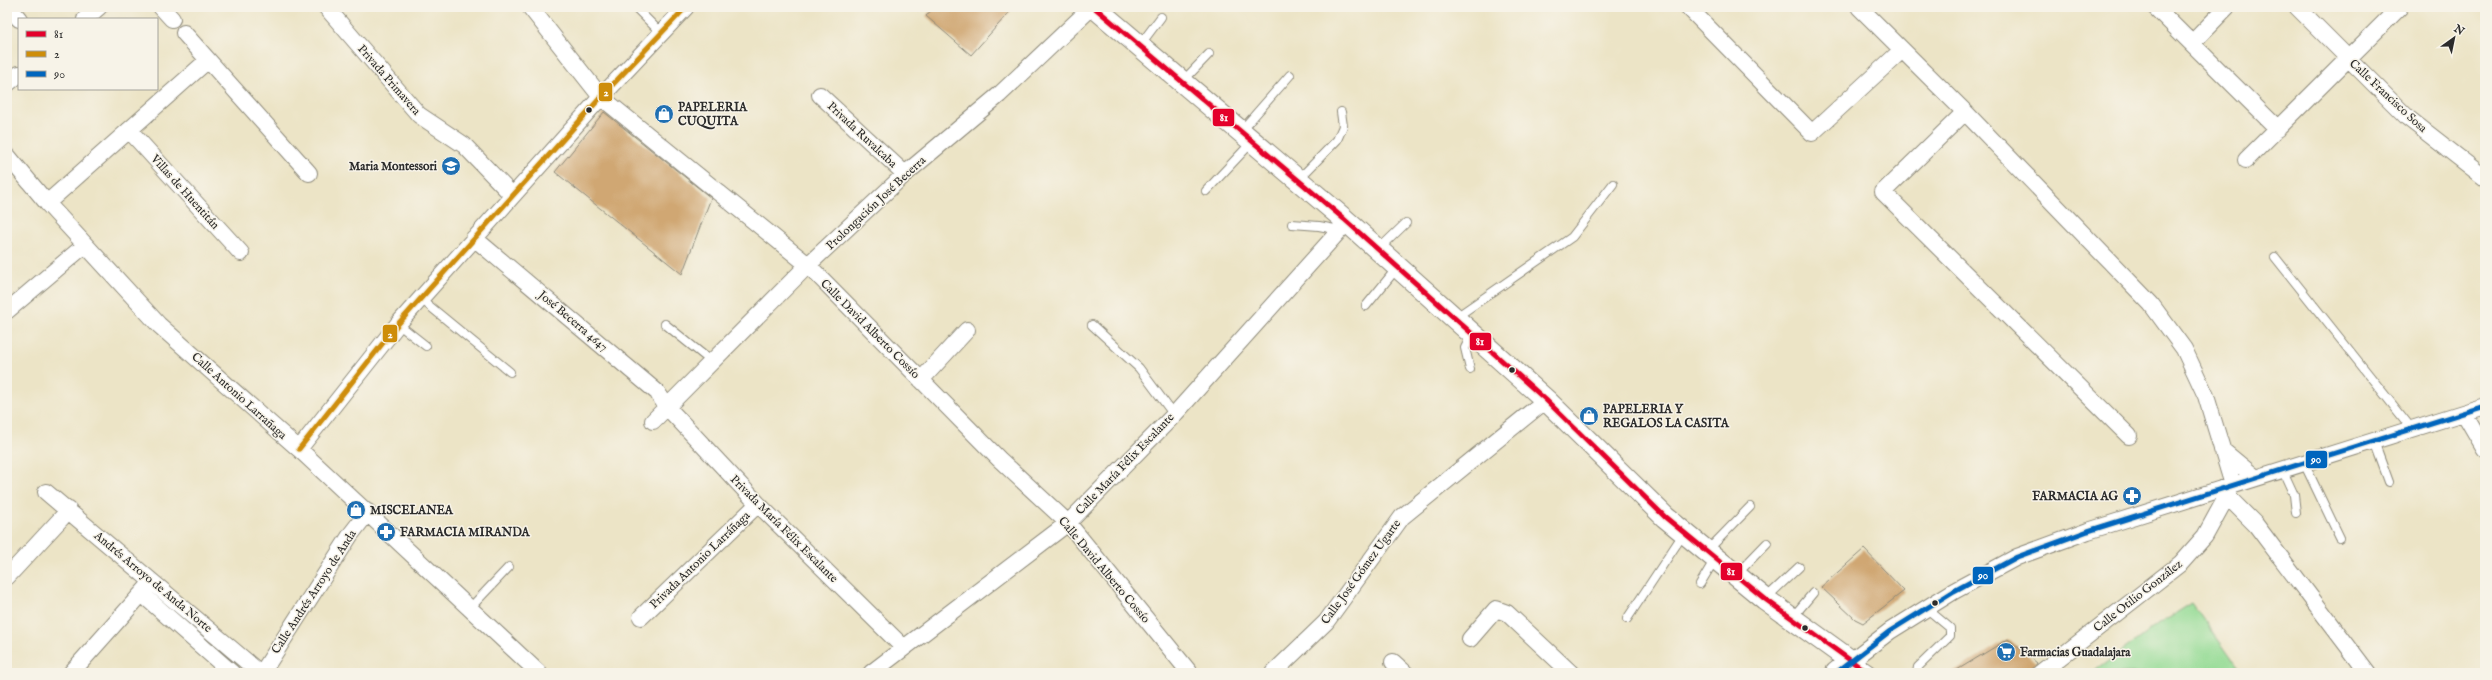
<svg xmlns="http://www.w3.org/2000/svg" width="2492" height="680" font-family="'IM FELL English',serif">
<style>
.green{fill:#96dc96;stroke:#608460}
.building{fill:#d0a773}
.lines{fill:none;stroke-linecap:round;stroke-linejoin:round}
.service-casing{stroke:#8c8878;stroke-width:10}
.minor-casing{stroke:#8c8878;stroke-width:18}
.tertiary-casing{stroke:#8c8878;stroke-width:23}
.service{stroke:#fff;stroke-width:8}
.minor{stroke:#fff;stroke-width:16}
.tertiary{stroke:#fff;stroke-width:21}
.bus-1-casing{stroke:#f7f3e8;stroke-width:8}
.bus-2-casing{stroke:#f7f3e8;stroke-width:8}
.bus-3-casing{stroke:#f7f3e8;stroke-width:8}
.bus-1{stroke:#e4002b;stroke-width:5}
.bus-2{stroke:#ce8d09;stroke-width:5}
.bus-3{stroke:#0065bd;stroke-width:5}
.bus-dot{fill:#2b2b2b;stroke:#f7f3e8;stroke-width:1.5}
.labels{text-anchor:middle;dominant-baseline:central;stroke-width:3;stroke-linejoin:round;paint-order:stroke}
.street-label{font-size:12px;fill:#2b2b2b;stroke:#f7f3e8}
.poi-label{font-size:12px;font-weight:bold;fill:#2b2b2b;stroke:#f7f3e8;text-anchor:start}
.line-badge{stroke:#f7f3e8;stroke-width:1.5}
.badge-label{font-size:11px;text-anchor:middle;font-weight:bold;fill:#fff}
</style>
<rect width="100%" height="100%" fill="#f7f3e8"/>
<filter id="ink" filterUnits="userSpaceOnUse"><feTurbulence type="fractalNoise" baseFrequency=".025" numOctaves="2"/><feDisplacementMap in="SourceGraphic" scale="8" xChannelSelector="R" yChannelSelector="G"/><feConvolveMatrix kernelMatrix="1 2 1 2 8 2 1 2 1" color-interpolation-filters="sRGB"/></filter>
<filter id="wash" filterUnits="userSpaceOnUse"><feTurbulence type="fractalNoise" baseFrequency=".012" numOctaves="4" result="noise"/><feDisplacementMap in="SourceGraphic" scale="16" xChannelSelector="R" yChannelSelector="G"/><feGaussianBlur stdDeviation="0.9" result="paint"/><feColorMatrix in="noise" values="0 0 0 0 0 0 0 0 0 0 0 0 0 0 0 0 0 1.4 0 .05"/><feComposite in="paint" operator="in"/></filter>
<g filter="url(#wash)">
<rect width="100%" height="100%" fill="#ece4c6"/>
<path class="green" d="M2192 603 2242 673H2092L2160 623Z"/>
<g id="blocks">
<path class="building" d="M934 7H1014L971 55 926 16Z
M604 112 711 198 682 274 555 172Z
M1864 549 1904 591 1863 623 1855 619 1821 587Z
M2008 639 2037 663 2031 673H1952Z"/>
</g>
</g>
<g filter="url(#ink)">
<use href="#blocks" fill-opacity="0" stroke="#8c8878" stroke-width="1"/>
<g class="lines">
<g class="service-casing">
<path id="service" d="M635 7 660 32
M1140 45 1161 17
M1183 81 1209 54
M1241 131 1290 75
M1298 180 1337 140 1343 126 1341 112
M1206 191 1252 142
M1292 224 1319 226 1340 230
M1379 249 1406 223
M2275 257 2412 429
M421 299 510 372
M1366 306 1397 268
M1455 318 1572 237 1613 184
M398 324 426 346
M665 324 712 362
M1092 325 1139 368 1174 415
M1470 369 1465 348 1472 334
M2374 441 2389 482
M2304 463 2340 538
M2282 469 2294 495 2296 513
M1707 551 1750 507
M1736 575 1767 543
M1700 584 1715 559
M1765 599 1799 567
M470 608 509 567
M1792 618 1813 593
M1627 619 1684 533
M1917 673 1918 667 1950 636V628L1926 608"/>
</g>
<g class="minor-casing">
<path id="minor" d="M9 7 19 19
M161 7 172 19
M326 7 419 115 464 145 512 195
M530 7 601 97 808 265 999 459 1068 523 1190 673
M1688 7 1812 133 1902 50
M1859 7 1965 112 2151 304 2184 349 2206 396 2233 485 2205 536 2181 563 2040 673
M2155 7 2278 129
M2297 7 2408 118 2485 178
M85 19 99 7
M184 33 309 173
M2192 43 2227 7
M7 84 19 74
M820 95 905 174
M1965 112 1883 192 2129 436
M129 130 241 253
M7 155 47 203 159 325 299 449 539 673
M2246 160 2400 7
M47 203 208 60
M474 238 657 392 667 407 758 504 904 648
M7 311 85 245
M921 380 967 330
M2464 413 2485 449
M653 421 808 265 905 174 999 95 1092 7
M299 449 398 324 601 97 686 7
M2222 450 2256 478
M46 492 260 673
M2227 496 2256 525 2368 673
M7 577 69 510
M142 594 232 673
M641 617 758 504
M1470 639 1496 609 1507 613 1571 673
M1393 662 1405 673
M71 673 152 582
M262 673 351 534 368 512
M871 673 1068 523 1174 415 1340 230 1344 219
M1273 673 1326 622 1402 517 1546 400
M1868 673 1851 661 1890 631 1954 591 2017 557 2088 531 2485 406"/>
</g>
<g class="tertiary-casing">
<path id="tertiary" d="M1094 7 1344 219 1546 400 1665 517 1765 599 1851 661 1836 673"/>
</g>
<use href="#service" class="service"/>
<use href="#minor" class="minor"/>
<use href="#tertiary" class="tertiary"/>
<g class="bus-1-casing">
<path id="bus-1" d="M1094 7 1344 219 1546 400 1665 517 1765 599 1868 673"/>
</g>
<g class="bus-2-casing">
<path id="bus-2" d="M299 449 398 324 601 97 686 7"/>
</g>
<g class="bus-3-casing">
<path id="bus-3" d="M1836 673 1890 631 1954 591 2017 557 2088 531 2485 406"/>
</g>
<use href="#bus-1" class="bus-1"/>
<use href="#bus-2" class="bus-2"/>
<use href="#bus-3" class="bus-3"/>
</g>
</g>
<defs>
<g id="shop-disc" transform="scale(1)"><circle r="9.5" fill="#1f6fb2" stroke="#f7f3e8"/><path d="M-5-2.5h2.3a2.7 3.5 0 0 1 5.4 0H5L5.5 6h-11ZM-1.5-2.5h3a1.5 2.3 0 0 0-3 0Z" fill="#fff"/></g>
<g id="school-disc" transform="scale(1)"><circle r="9.5" fill="#1f6fb2" stroke="#f7f3e8"/><path d="M0-5L7-2L0 1L-7-2ZM-4 1L0 2.5L4 1V4Q0 6-4 4Z" fill="#fff"/></g>
<g id="pharmacy-disc" transform="scale(1)"><circle r="9.5" fill="#1f6fb2" stroke="#f7f3e8"/><path d="M-2-6h4v4h4v4h-4v4h-4v-4h-4v-4h4Z" fill="#fff"/></g>
<g id="supermarket-disc" transform="scale(1)"><circle r="9.5" fill="#1f6fb2" stroke="#f7f3e8"/><path d="M-6-5.5h2.5l.6 2H6L4.5 2H-2.5L-4.4-4H-6ZM-1.5 3.2a1.3 1.3 0 1 0 .1 0ZM3 3.2a1.3 1.3 0 1 0 .1 0Z" fill="#fff"/></g>
</defs>
<g fill-rule="evenodd">
<use href="#shop-disc" x="664" y="114"/>
<use href="#school-disc" x="451" y="166"/>
<use href="#shop-disc" x="1589" y="416"/>
<use href="#pharmacy-disc" x="2132" y="496"/>
<use href="#shop-disc" x="356" y="510"/>
<use href="#pharmacy-disc" x="386" y="532"/>
<use href="#supermarket-disc" x="2006" y="652"/>
</g>
<g class="bus-dot">
<circle cx="589" cy="110" r="3.5"/>
<circle cx="1512" cy="370" r="3.5"/>
<circle cx="1935" cy="603" r="3.5"/>
<circle cx="1805" cy="628" r="3.5"/>
</g>
<g class="labels">
<g class="street-label">
<text transform="translate(389 80) rotate(49)">Privada Primavera</text>
<text transform="translate(2388 96) rotate(43)">Calle Francisco Sosa</text>
<text transform="translate(862 135) rotate(43)">Privada Ruvalcaba</text>
<text transform="translate(185 192) rotate(48)">Villas de Huentitán</text>
<text transform="translate(876 203) rotate(-43)">Prolongación José Becerra</text>
<text transform="translate(573 321) rotate(40)">José Becerra 4647</text>
<text transform="translate(870 329) rotate(45)">Calle David Alberto Cossío</text>
<text transform="translate(239 396) rotate(42)">Calle Antonio Larrañaga</text>
<text transform="translate(1125 464) rotate(-46)">Calle María Félix Escalante</text>
<text transform="translate(784 529) rotate(45)">Privada María Félix Escalante</text>
<text transform="translate(700 560) rotate(-44)">Privada Antonio Larráñaga</text>
<text transform="translate(1104 570) rotate(50)">Calle David Alberto Cossío</text>
<text transform="translate(1361 572) rotate(-54)">Calle José Gómez Ugarte</text>
<text transform="translate(153 582) rotate(40)">Andrés Arroyo de Anda Norte</text>
<text transform="translate(314 592) rotate(-57)">Calle Andrés Arroyo de Anda</text>
<text transform="translate(2138 596) rotate(-38)">Calle Otilio González</text>
</g>
<g class="poi-label">
<text x="678" y="107">PAPELERIA<tspan x="678" dy="14">CUQUITA</tspan></text>
<text x="437" y="166" text-anchor="end">Maria Montessori</text>
<text x="1603" y="409">PAPELERIA Y<tspan x="1603" dy="14">REGALOS LA CASITA</tspan></text>
<text x="2118" y="496" text-anchor="end">FARMACIA AG</text>
<text x="370" y="510">MISCELANEA</text>
<text x="400" y="532">FARMACIA MIRANDA</text>
<text x="2020" y="652">Farmacias Guadalajara</text>
</g>
</g>
<g class="line-badge">
<rect x="598" y="82" width="15" height="20" rx="4" fill="#ce8d09"/>
<rect x="1212" y="108" width="23" height="19" rx="4" fill="#e4002b"/>
<rect x="382" y="324" width="16" height="19" rx="4" fill="#ce8d09"/>
<rect x="1469" y="332" width="23" height="19" rx="4" fill="#e4002b"/>
<rect x="2305" y="450" width="23" height="19" rx="4" fill="#0065bd"/>
<rect x="1720" y="562" width="23" height="19" rx="4" fill="#e4002b"/>
<rect x="1972" y="566" width="22" height="19" rx="4" fill="#0065bd"/>
</g>
<g class="badge-label">
<text x="606" y="96">2</text>
<text x="1224" y="121">81</text>
<text x="390" y="338">2</text>
<text x="1480" y="345">81</text>
<text x="2316" y="463">90</text>
<text x="1731" y="575">81</text>
<text x="1983" y="579">90</text>
</g>
<rect width="2492" height="680" fill="none" stroke="#f7f3e8" stroke-width="24"/>
<rect x="18" y="18" width="140" height="72" fill="#f7f3e8" stroke="#a5a39c"/>
<rect x="26" y="31" width="20" height="6" fill="#e4002b" stroke="#a5a39c"/>
<text x="54" y="38" font-size="12" fill="#2b2b2b">81</text>
<rect x="26" y="51" width="20" height="6" fill="#ce8d09" stroke="#a5a39c"/>
<text x="54" y="58" font-size="12" fill="#2b2b2b">2</text>
<rect x="26" y="71" width="20" height="6" fill="#0065bd" stroke="#a5a39c"/>
<text x="54" y="78" font-size="12" fill="#2b2b2b">90</text>
<g transform="translate(2454 38) rotate(33)" stroke="#f7f3e8" stroke-width="3" paint-order="stroke">
<path d="M0-3L7 15L0 10L-7 15Z" fill="#2b2b2b"/>
<text y="-6" font-size="11" font-weight="bold" text-anchor="middle" fill="#2b2b2b">N</text>
</g>
</svg>
